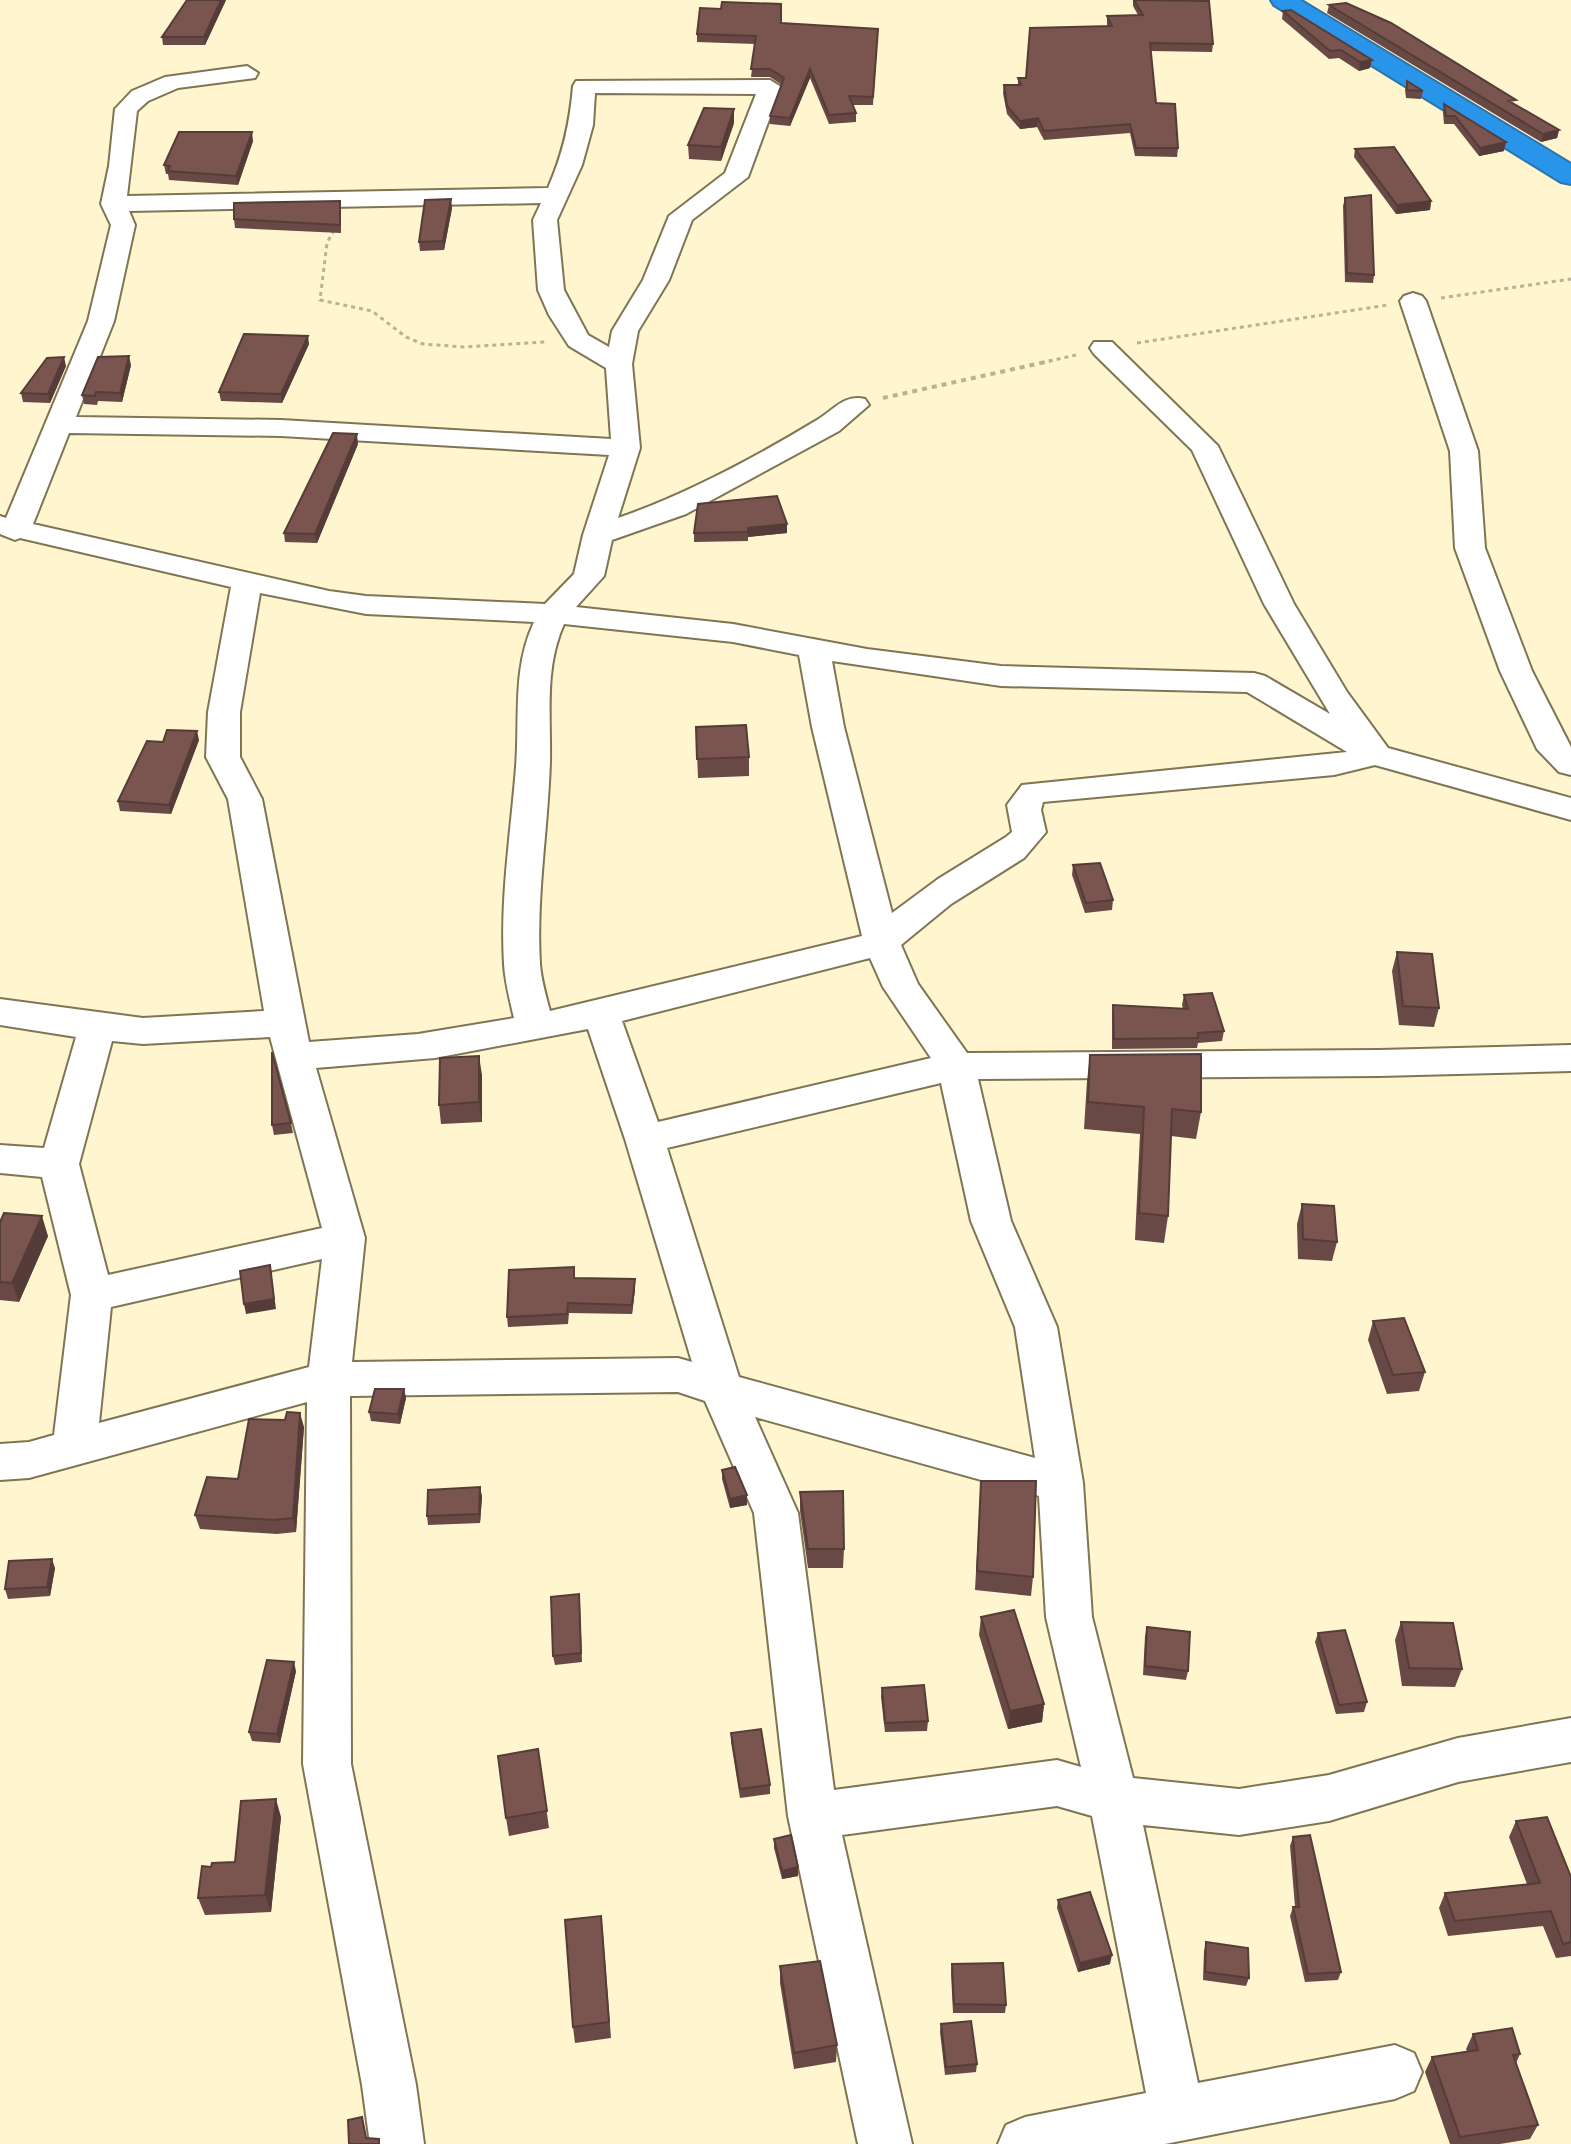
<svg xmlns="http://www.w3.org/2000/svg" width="1571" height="2144" font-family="'Source Sans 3',sans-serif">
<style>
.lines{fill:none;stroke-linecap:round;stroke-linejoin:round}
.street-casing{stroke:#7f7554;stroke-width:4}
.highway-casing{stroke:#2f74a6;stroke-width:4}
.path-far1{stroke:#bab294;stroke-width:3;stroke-dasharray:4 4;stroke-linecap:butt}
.path{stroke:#bab294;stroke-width:4;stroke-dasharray:5 5;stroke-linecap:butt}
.street{fill:#fff;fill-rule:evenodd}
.highway{fill:#2895ea;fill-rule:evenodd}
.wall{fill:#694945}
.shaded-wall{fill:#553c38}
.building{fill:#7a5550;stroke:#553c38;stroke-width:2}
</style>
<rect width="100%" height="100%" fill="#fff5cf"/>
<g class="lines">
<g class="street-casing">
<path id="street" d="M247 66 258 73 255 78 178 88 148 101 137 111 127 196 548 188C563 154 570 123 573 86L576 81 770 80 781 87 748 177 692 220 669 280 638 331 632 364 640 448 618 518C687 494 754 458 817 420 834 410 844 394 865 399L869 405 839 431 686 514 612 540 604 576 576 607 733 624 867 649 1001 666 1254 673 1265 676 1330 714 1264 604 1192 450 1094 354 1090 348 1094 342H1112L1218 446 1294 604 1347 692 1388 748 1571 798V820L1375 765 1334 775 1043 802 1041 810 1046 832 1024 858 951 904 901 945 918 984 967 1053 1379 1050 1571 1045V1071L1379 1076 978 1079 1011 1221 1057 1327 1083 1483 1092 1617 1133 1778 1239 1789 1329 1775 1458 1738 1571 1718V1762L1458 1782 1329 1821 1239 1835 1143 1825 1198 2083 1395 2045 1414 2053 1422 2072 1414 2091 1395 2099 1165 2144H998L1006 2125 1025 2117 1146 2093 1092 1816 1057 1806 842 1835 912 2144H858L788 1816 754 1513 705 1401 678 1392 350 1396 351 1764 416 2085 424 2144H370L362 2085 303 1764 307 1402 29 1478 0 1480V1444L29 1442 54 1435 71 1295 42 1177 0 1173V1145L44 1148 76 1037 0 1025V999L143 1018 264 1011 228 799 206 757 208 712 231 587 20 538 15 540 0 534V516L6 518 88 321 111 225 101 204 109 166 115 109 132 91 165 77ZM595 93 756 94 725 173 669 216 643 280 612 331 609 347 588 335 564 290 557 220 582 165 593 125ZM541 203 533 220 538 290 549 315 569 346 606 368 611 439 281 420 76 417 114 321 135 225 129 211ZM69 433 281 436 609 455 583 535 574 574 545 604 366 596 329 591 33 524ZM260 593 366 614 534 622C512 669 520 717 516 767 511 832 500 898 504 964 505 982 510 1001 514 1018L418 1034 309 1042 262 799 240 757V712ZM564 624 733 642 799 655 812 727 862 936 550 1011C546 996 541 979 540 964 536 896 548 829 550 762 551 716 544 668 564 624ZM832 661 1001 686 1247 692 1347 752 1022 785 1007 805 1012 832 1006 837 938 879 892 913 844 727ZM870 958 883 987 931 1058 658 1122 622 1021ZM588 1029 625 1139 692 1362 678 1358 352 1362 365 1238 316 1068 435 1058ZM270 1037 322 1228 108 1275 79 1164 112 1041 143 1044ZM941 1083 971 1221 1015 1327 1035 1458 739 1377 667 1148ZM322 1259 309 1367 99 1423 111 1307ZM755 1417 1039 1496 1046 1617 1081 1767 1057 1760 834 1790 798 1513Z
M1413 293 1422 296 1426 301 1478 451 1485 548 1532 671 1571 747V775L1559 772 1537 749 1500 671 1455 548 1450 451 1400 301 1404 296Z"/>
</g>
<g class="highway-casing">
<path id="highway" d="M1271 0H1300L1571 164V184L1561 182 1274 5Z"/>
</g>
<path class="path-far1" d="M334 230 327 243 320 300 372 311 406 337 423 344 464 347 546 342
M1441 298 1571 279
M1137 343 1388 305
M1041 363 1076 355"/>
<path class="path" d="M883 398 1050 361"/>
<use href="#street" class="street"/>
<use href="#highway" class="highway"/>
</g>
<path class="wall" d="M226 0 205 45H163L162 37Z
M1133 0H1174L1213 44 1212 52 1151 51 1156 103 1178 148 1177 157 1135 156 1130 133 1044 140 1037 127 1020 129 1007 114 1003 93 1004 85H1018V78H1026L1107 26V16L1138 15 1133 6Z
M1329 5 1515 105 1559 130 1557 138 1541 142 1327 13Z
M1283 11 1370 68 1359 71 1339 58 1329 59 1282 19Z
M781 23 878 29 873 105H853L856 113V122L829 124 810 78 790 126 770 124V116L782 85 770 77H751L755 44 697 42V34Z
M1407 81 1423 91 1421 99 1406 98 1405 90Z
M1444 104 1504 151 1479 156 1454 124H1444L1443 113Z
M734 123 721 161 689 159 688 145Z
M253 141 238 185 169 180 168 174H166L164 165Z
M1355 149 1431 201 1430 210 1396 214 1354 157Z
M1345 198 1374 275 1373 283 1345 282 1343 206Z
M452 208 444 250 420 251 419 242Z
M341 210V233L235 228 234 219Z
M309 344 282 403 221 401 219 392Z
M131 365 122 402 98 401 97 405 84 404 82 395Z
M66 366 50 403 23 402 21 393Z
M358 444 317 543 285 542 284 533Z
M787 524V533L748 537V541L694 542V533Z
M696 727 749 757V776L698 778Z
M199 740 171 814 120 811 118 801 163 742Z
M1073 865 1113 900 1112 910 1085 913 1072 875Z
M1397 952 1439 1008 1434 1027 1399 1025 1392 971Z
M1184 995 1224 1031 1222 1041 1198 1043 1197 1048 1112 1049V1014L1113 1005 1183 1009 1182 1005Z
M1090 1055 1201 1112 1196 1139 1171 1136 1168 1216 1164 1243 1135 1240 1140 1134 1084 1129 1087 1081Z
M482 1075V1122L441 1124 439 1105Z
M291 1123 293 1133 274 1135 272 1125Z
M1302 1204 1337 1242 1332 1261 1298 1259 1297 1224Z
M0 1222 48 1236 19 1302 0 1300Z
M575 1278 635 1289 632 1314 569 1313 568 1324 508 1327 507 1317Z
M1373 1321 1425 1372 1419 1391 1387 1394 1368 1340Z
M404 1389 406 1398 400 1424 371 1421 369 1412Z
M304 1427 296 1532 277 1534 200 1529 195 1515 238 1479Z
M722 1470 747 1495V1505L730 1508 722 1479Z
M981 1481 1033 1577 1031 1596 975 1590Z
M480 1487 482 1497 480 1523 428 1525 427 1516Z
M800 1492 844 1549 843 1568H808L800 1511Z
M55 1568 50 1596 8 1599 5 1589Z
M580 1603 582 1662 555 1665 553 1656Z
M981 1617 1044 1704 1042 1722 1008 1729 979 1635Z
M1401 1622 1462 1669 1455 1687 1402 1686 1395 1640Z
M1147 1627 1188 1671 1186 1680 1143 1675 1145 1636Z
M1318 1633 1367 1702 1364 1712 1336 1714 1315 1642Z
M296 1671 280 1743 252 1741 249 1732Z
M882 1688 928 1721 927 1731 885 1732 881 1697Z
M731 1733 770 1785V1794L740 1798 731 1742Z
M538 1749 549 1828 509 1836 506 1818Z
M281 1817 271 1912 205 1915 198 1898 211 1867 235 1862Z
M1516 1821 1571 1877V1956L1556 1958 1543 1926 1448 1936 1439 1908 1445 1893 1527 1884 1509 1837Z
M1293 1837 1341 1972 1338 1980 1305 1982 1290 1916 1293 1907H1295L1290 1846Z
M774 1839 798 1867V1876L782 1879 774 1848Z
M1058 1900 1110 1964 1078 1972 1057 1908Z
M603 1933 611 2038 575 2043 573 2027Z
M1206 1942 1249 1978 1246 1986 1203 1980 1204 1951Z
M952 1964 1006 2005 1005 2013H953L951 1973Z
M780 1966 837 2045 836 2062 794 2069 780 1983Z
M941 2024 977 2064 976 2072 945 2075 940 2032Z
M1473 2034 1520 2054 1516 2063 1538 2125 1530 2139 1500 2144H1450L1425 2072 1432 2057 1467 2051 1466 2049Z"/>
<path class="shaded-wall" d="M221 0H226L205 45 204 37Z
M1372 60 1370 68 1359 71 1360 62Z
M810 69V78L790 126V118Z
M734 109V123L721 161V147Z
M1038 118 1037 127 1020 129V121Z
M1559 130 1557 138 1541 142 1543 134Z
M252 132 253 141 238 185 236 176Z
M1506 142 1504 151 1479 156 1480 148Z
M451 199 452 208 444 250 443 241Z
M1431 201 1430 210 1396 214 1397 205Z
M308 336 309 344 282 403 281 394Z
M129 356 131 365 122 402 120 393Z
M64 357 66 366 50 403 48 394Z
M357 434 358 444 317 543 315 534Z
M787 524V533L748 537V528Z
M197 731 199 740 171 814 169 805Z
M479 1056 482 1075V1122L479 1102Z
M42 1216 48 1236 19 1302 12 1283Z
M270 1265 276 1309 246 1314 244 1304Z
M635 1279V1289L632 1314V1305Z
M404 1389 406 1398 400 1424 398 1414Z
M300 1413 304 1427 296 1532 293 1518Z
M480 1487 482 1497 480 1523 479 1514Z
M747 1495V1505L730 1508V1499Z
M52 1559 55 1568 50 1596 47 1587Z
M294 1662 296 1671 280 1743 277 1734Z
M1044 1704 1042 1722 1008 1729 1010 1711Z
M276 1799 281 1817 271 1912 265 1895Z
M798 1867V1876L782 1879V1871Z
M1112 1955 1110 1964 1078 1972 1080 1963Z"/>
<path class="building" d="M187 0H221L204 37H162Z
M1134 0 1209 1 1213 44 1150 43 1156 103 1175 104 1178 148H1136L1130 124 1044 131 1038 118 1020 121 1007 106 1004 85H1021L1018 78H1026L1030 28 1112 26 1107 16 1143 15Z
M722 2 781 4V23L878 29 873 97 849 96 856 113 829 115 810 69 790 118 770 116 784 78 770 69H751L756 36 697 34 700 8 721 9Z
M1346 3 1391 23 1516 100 1509 101 1559 130 1543 134 1329 5Z
M1291 10 1372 60 1360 62 1341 50 1330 51 1283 11Z
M1407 81 1423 91 1407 90Z
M1444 104 1506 142 1480 148 1455 116H1446Z
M704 108 734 109 721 147 688 145Z
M179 132H252L236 176 168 171 170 166 164 165Z
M1394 147 1431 201 1397 205 1355 149Z
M1371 195 1374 275 1347 273 1345 198Z
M451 199 443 241 419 242 425 200Z
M340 201V225L234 219V203Z
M244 334 308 336 281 394 219 392Z
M129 356 120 393 96 392 95 396 82 395 98 357Z
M64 357 48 394 21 393 47 358Z
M333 433 357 434 315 534 284 533Z
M777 496 787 524 748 528V532L694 533 698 504Z
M746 725 749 757 697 759 696 727Z
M167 730 197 731 169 805 118 801 147 741 163 742Z
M1100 863 1113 900 1086 903 1073 865Z
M1397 952 1432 954 1439 1008 1403 1006Z
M1212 993 1224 1031 1198 1033V1038L1114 1039 1113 1005 1188 1009 1184 995Z
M272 1052 291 1123 272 1125Z
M1201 1054V1112L1172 1109 1168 1216 1139 1213 1144 1107 1088 1102 1090 1055Z
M479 1056V1102L439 1105 440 1058Z
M1302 1204 1334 1206 1337 1242 1303 1239Z
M4 1213 42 1216 12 1283 0 1282V1222Z
M270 1265 274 1299 244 1304 240 1271Z
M574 1267V1278L635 1279 632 1305 568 1303 567 1314 507 1317 509 1270Z
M1404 1318 1425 1372 1393 1375 1373 1321Z
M375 1389H404L398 1414 369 1412Z
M287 1412 300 1413 293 1518 273 1520 195 1515 207 1477 238 1479 249 1419 285 1420Z
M735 1467 747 1495 730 1499 722 1470Z
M981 1481H1036L1033 1577 977 1571Z
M480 1487 479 1514 427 1516 428 1490Z
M843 1491 844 1549H808L800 1492Z
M52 1559 47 1587 5 1589 9 1561Z
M579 1594 581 1653 553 1656 551 1597Z
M1014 1610 1044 1704 1010 1711 981 1617Z
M1401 1622 1453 1623 1462 1669 1409 1668Z
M1147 1627 1190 1632 1188 1671 1145 1666Z
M1345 1630 1367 1702 1339 1705 1318 1633Z
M267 1660 294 1662 277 1734 249 1732Z
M924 1685 928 1721 885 1723 882 1688Z
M761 1729 770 1785 740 1789 731 1733Z
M538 1749 547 1811 506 1818 498 1756Z
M276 1799 265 1895 198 1898 202 1866 211 1867 212 1863 235 1862 241 1801Z
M1547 1817 1571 1877V1942L1563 1944 1551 1911 1455 1921 1445 1893 1540 1883 1516 1821Z
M791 1835 798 1867 782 1871 774 1839Z
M1310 1835 1341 1972 1308 1974 1293 1907H1299L1293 1837Z
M1090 1892 1112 1955 1080 1963 1058 1900Z
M601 1916 609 2022 573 2027 565 1920Z
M1206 1942 1248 1948 1249 1978 1205 1972Z
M820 1961 837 2045 794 2053 780 1966Z
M1003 1963 1006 2005 954 2004 952 1964Z
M971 2021 977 2064 946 2067 941 2024Z
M1512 2028 1520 2054 1513 2055 1538 2125 1460 2137 1432 2057 1478 2050 1473 2034Z
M362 2117 366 2138 379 2139V2144H349L348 2120Z"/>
</svg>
